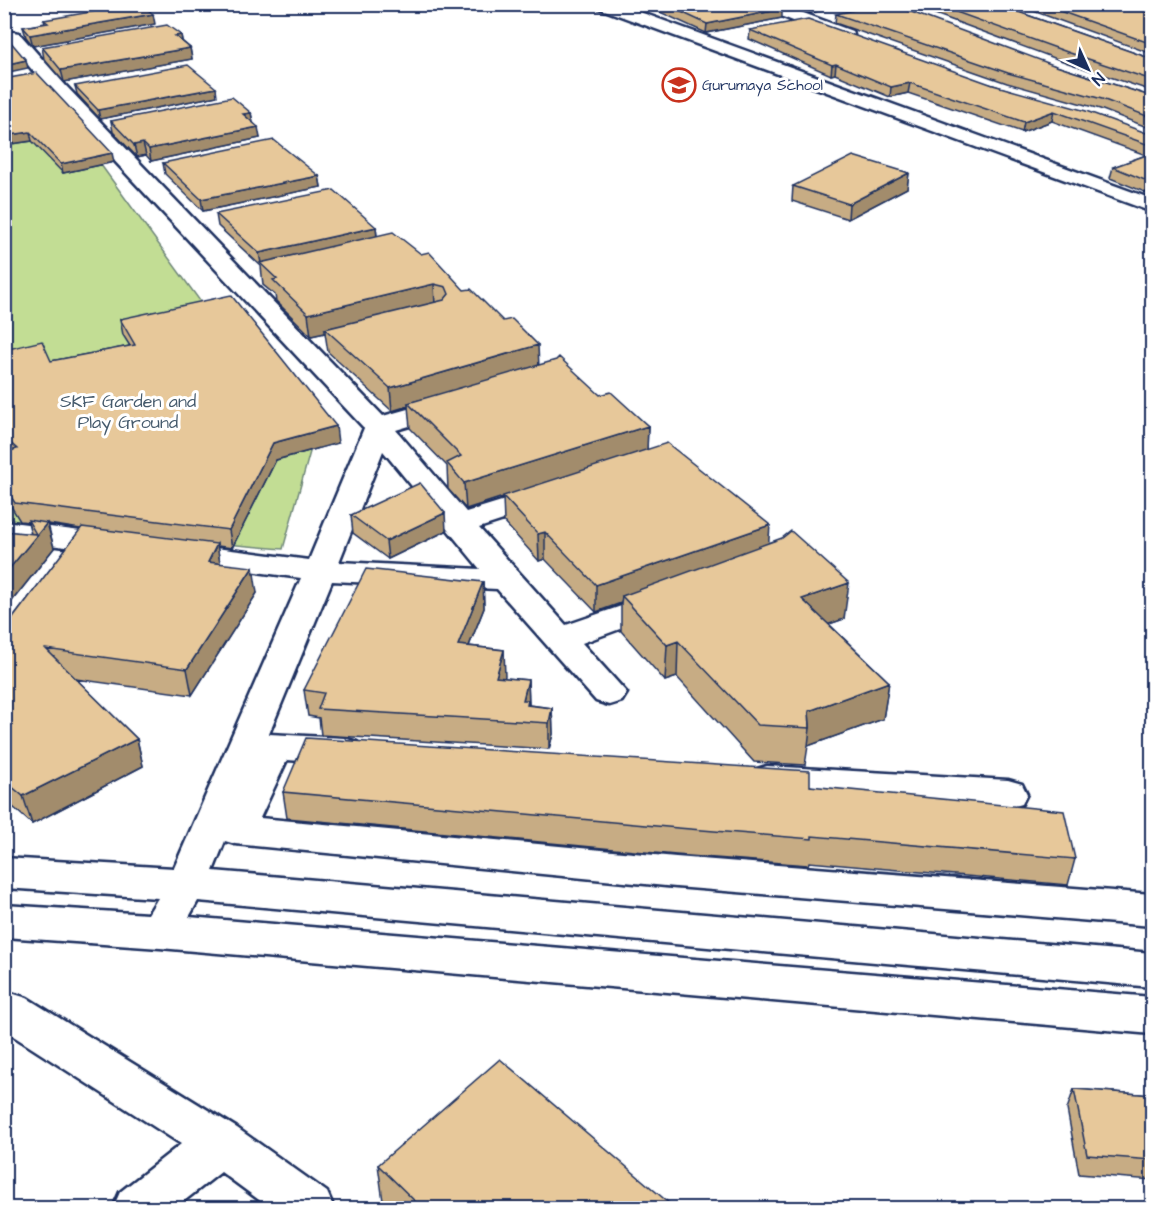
<svg xmlns="http://www.w3.org/2000/svg" width="1157" height="1213" font-family="'Architects Daughter',sans-serif">
<style>
.green{fill:#c2dd94;stroke:#6e8679;stroke-width:1.5}
.lines{fill:none;stroke-linecap:round;stroke-linejoin:round}
.minor-casing{stroke:#1b2f5e;stroke-width:5}
.minor{fill:#fff;fill-rule:evenodd}
.wall{fill:#c7ac84;stroke:#1b2f5e;stroke-width:1.5}
.shaded-wall{fill:#a28c6c;stroke:#1b2f5e;stroke-width:1.5}
.building{fill:#e7c89a;stroke:#1b2f5e;stroke-width:1.5}
.labels{text-anchor:middle;dominant-baseline:central;stroke-width:6;stroke-linejoin:round;paint-order:stroke}
.far-poi-label{font-size:15px;fill:#1b2f5e;stroke:#fff;text-anchor:start}
.park-label{font-size:18px;fill:#455a6c;stroke:#fff}
</style>
<rect width="100%" height="100%" fill="#fff"/>
<filter id="ink" filterUnits="userSpaceOnUse"><feTurbulence type="fractalNoise" baseFrequency=".0167" numOctaves="2"/><feDisplacementMap in="SourceGraphic" scale="12" xChannelSelector="R" yChannelSelector="G"/><feConvolveMatrix kernelMatrix="1 2 1 2 8 2 1 2 1" color-interpolation-filters="sRGB"/></filter>
<g filter="url(#ink)">
<path class="green" d="M50 95 310 452 283 549 5 525V99Z"/>
<g class="lines">
<g class="minor-casing">
<path id="minor" d="M594 4H618L1152 199V212L596 7Z
M755 4H779L852 31 854 35 852 39H840L757 7Z
M13 32 19 33 66 86 383 416 450 397 460 399 464 405 460 411 396 430 466 512 547 487 558 490 562 496 558 502 479 528 566 625 662 592 674 595 678 602 674 609 582 643 627 693 622 701 609 705 596 701 497 589 332 581 269 734 344 738 357 742 363 751 357 760 344 764 287 760 260 818 676 857 1152 894V926L676 887 235 844 225 841 213 871 1152 953V987L198 901 189 917 1152 997V1034L160 948 4 937V905L148 914 158 898 4 888V858L174 868 301 578 176 561 165 559 160 552 165 545 176 543 309 560 364 428 52 94 5 37 7 33ZM383 451 480 569 339 562Z
M4 521 119 536 130 538 135 545 130 552 119 554 4 539Z
M767 766 1008 780 1022 784 1027 794 1022 804 1008 808 767 792 754 788 748 779 754 770Z
M11 993 27 998 237 1128 327 1192 334 1208H270L221 1172 175 1208H113L120 1192 181 1144 4 1030V995Z"/>
</g>
<use href="#minor" class="minor"/>
</g>
<path class="wall" d="M628 4H769L782 18 706 33 649 7 637 9Z
M788 4H851L810 13Z
M908 4H996L1152 59V91L1068 63Z
M1014 4H1123L1152 14V54Z
M1140 4H1152V9Z
M836 14 1056 66 1147 95 1152 96V129L1100 109 1007 83 835 23Z
M44 20 155 24 33 46 26 37 23 27 45 23Z
M750 30 993 85 1152 135V195L1110 178 1113 167 1146 155 1052 121 1022 132 908 93 890 97 835 74 831 75 749 39Z
M181 35 182 41 190 48 192 59 64 82 44 59 42 47Z
M4 79 114 162 63 173 32 141 4 145Z
M75 86 217 96 100 119 77 94Z
M251 113 253 122 260 138 151 161 146 155 137 157 113 132 111 121Z
M163 163 319 176 321 187 203 211 165 174Z
M909 173 907 188 848 219 792 201 793 186Z
M216 214 376 227 377 236 464 290 538 365 600 395 648 426 647 449 768 543 844 619 829 624 889 682 883 719 808 746 805 765 754 762 677 677 665 681 621 631V603L596 612 545 559 539 561 504 522 503 497 466 509 448 489 447 466 410 428 408 406 392 411 328 352 325 333 311 336 276 301 275 295 263 285 261 266 218 226Z
M120 319 338 443 276 460 232 548 217 546 220 563 257 593 192 695 76 679 137 739 143 766 32 824 4 799V624L10 622 81 529 48 524 54 548 4 611V531L31 534 28 522 20 521 4 495V453L7 452 4 449V350L51 361 130 346 123 335Z
M351 515 446 531 388 559 353 533Z
M483 582 484 608 469 646 504 650V678L528 680 529 705 552 708 553 734 549 749 321 735 319 718 308 716 304 690Z
M810 786 1075 859 1068 885 809 862 808 865 676 855 287 818 283 792Z
M1152 822V860L1147 839Z
M1074 1089 1152 1095V1180L1079 1174 1067 1109Z
M378 1165 676 1209H391L383 1201Z"/>
<path class="shaded-wall" d="M637 4H649V7L637 9Z
M811 4H851L810 13Z
M782 9V18L706 33 707 24Z
M153 14 155 24 33 46 30 35Z
M181 35 183 46 175 36Z
M190 48 192 59 64 82 61 70Z
M26 60 28 68 4 73V65Z
M836 64 835 74 831 75 832 65Z
M910 83 908 93 890 97 891 87Z
M216 88 217 96 100 119 98 110Z
M1054 111 1052 121 1022 132 1024 122Z
M251 113 253 124 243 114Z
M258 127 260 138 151 161 149 149Z
M30 132 32 141 4 145V136Z
M143 143 146 155 137 157 134 145Z
M112 153 114 162 63 173 61 164Z
M909 173 907 188 848 219 849 204Z
M319 176 321 187 203 211 201 199Z
M376 227 377 239 261 263 259 253Z
M434 284 435 306 325 329V333L311 336 308 314Z
M538 345 539 368 408 403V406L392 411 390 388Z
M336 426 338 443 276 460 232 548 229 530 273 443Z
M648 426 647 451 466 509 464 483Z
M445 513 446 531 388 559 386 541Z
M47 523 54 548 4 611V575Z
M770 525 768 552 622 596 621 603 596 612V585Z
M545 532V559L539 561 538 534Z
M217 544 221 570 208 562Z
M253 567 257 593 192 695 187 669Z
M483 582 484 608 459 671 458 645Z
M849 583 844 619 798 635 802 599Z
M678 641 677 677 665 681 667 645Z
M504 650 505 676 497 704 496 677Z
M528 680 529 707 523 700Z
M889 682 883 719 808 746 810 728 809 711Z
M552 708 553 734 549 749V723Z
M137 739 143 766 32 824 23 796Z"/>
<path class="building" d="M137 4H141L153 14 30 35 23 27 48 23 44 20Z
M664 4H769L782 9 707 24Z
M882 4H890L1056 66 1147 95 1152 96V118L1102 99 1008 73 836 14Z
M934 4H996L1152 59V80L1070 53Z
M1040 4H1123L1152 14V44Z
M808 19 993 85 1086 111 1152 135V146L1054 111 1024 122 910 83 891 87 836 64 832 65 750 30Z
M167 25 181 35 175 36 190 48 61 70 42 47Z
M4 34 26 60 4 65Z
M188 65 216 88 98 110 75 86Z
M37 73 112 153 61 164 30 132 4 136V79Z
M232 97 251 113 243 114 258 127 149 149 143 143 134 145 111 121Z
M274 140 319 176 201 199 163 163Z
M1152 153V183L1113 167Z
M853 156 909 173 849 204 793 186Z
M334 190 376 227 259 253 216 214Z
M393 232 421 254 429 252 464 290 471 289 503 321 512 319 538 345 390 388 325 329 444 300 449 294 446 287 434 284 308 314 273 280 277 279 260 263Z
M231 295 336 426 273 443 229 530 15 503 4 486V453L17 449 4 437V410L6 409 4 408V350L42 341 51 361 135 345 120 319Z
M559 357 600 395 611 392 648 426 464 483 447 463 461 456 408 403 556 360Z
M667 443 770 525 596 585 545 532 538 534 503 496Z
M420 483 445 513 386 541 351 515Z
M28 520 47 523 4 575V531L36 534Z
M82 527 217 544 208 562 253 567 187 669 46 649 137 739 23 796 4 780V624L10 622Z
M791 531 849 583 802 599 889 682 809 711 810 728 758 725 678 641 667 645 622 596 782 538Z
M366 569 483 582 458 645 504 650 496 677 528 680 523 700H528L527 705 552 708 549 723 318 709 324 693 304 690Z
M306 738 810 771V786L1064 811 1075 859 812 836V839L678 828 283 792Z
M500 1059 676 1209H423L378 1165Z
M1074 1089 1152 1095V1160L1087 1155Z
M4 1203 9 1209H4Z"/>
</g>
<defs>
<g id="school-ring" transform="scale(1.725)"><circle r="9.5" fill="#fff" stroke="#c8321e" stroke-width="1.5"/><path d="M0-5L7-2L0 1L-7-2ZM-4 1L0 2.5L4 1V4Q0 6-4 4Z" fill="#c8321e"/></g>
</defs>
<g fill-rule="evenodd">
<use href="#school-ring" x="679" y="85"/>
</g>
<g class="labels">
<g class="far-poi-label">
<text x="702" y="85">Gurumaya School</text>
</g>
<g class="park-label">
<text x="128" y="401">SKF Garden and<tspan x="128" dy="21">Play Ground</tspan></text>
</g>
</g>
<rect width="1157" height="1213" fill="none" stroke="#fff" stroke-width="24"/>
<rect x="12" y="12" width="1133" height="1189" fill="none" stroke="#1b2f5e" stroke-width="2" filter="url(#ink)"/>
<g transform="translate(1088 69) rotate(135)" stroke="#ffffff" stroke-width="4.5" paint-order="stroke">
<path d="M0-4.5L10 22L0 15L-10 22Z" fill="#1b2f5e"/>
<text y="-9" font-size="16" font-weight="bold" text-anchor="middle" fill="#1b2f5e">N</text>
</g>
</svg>
